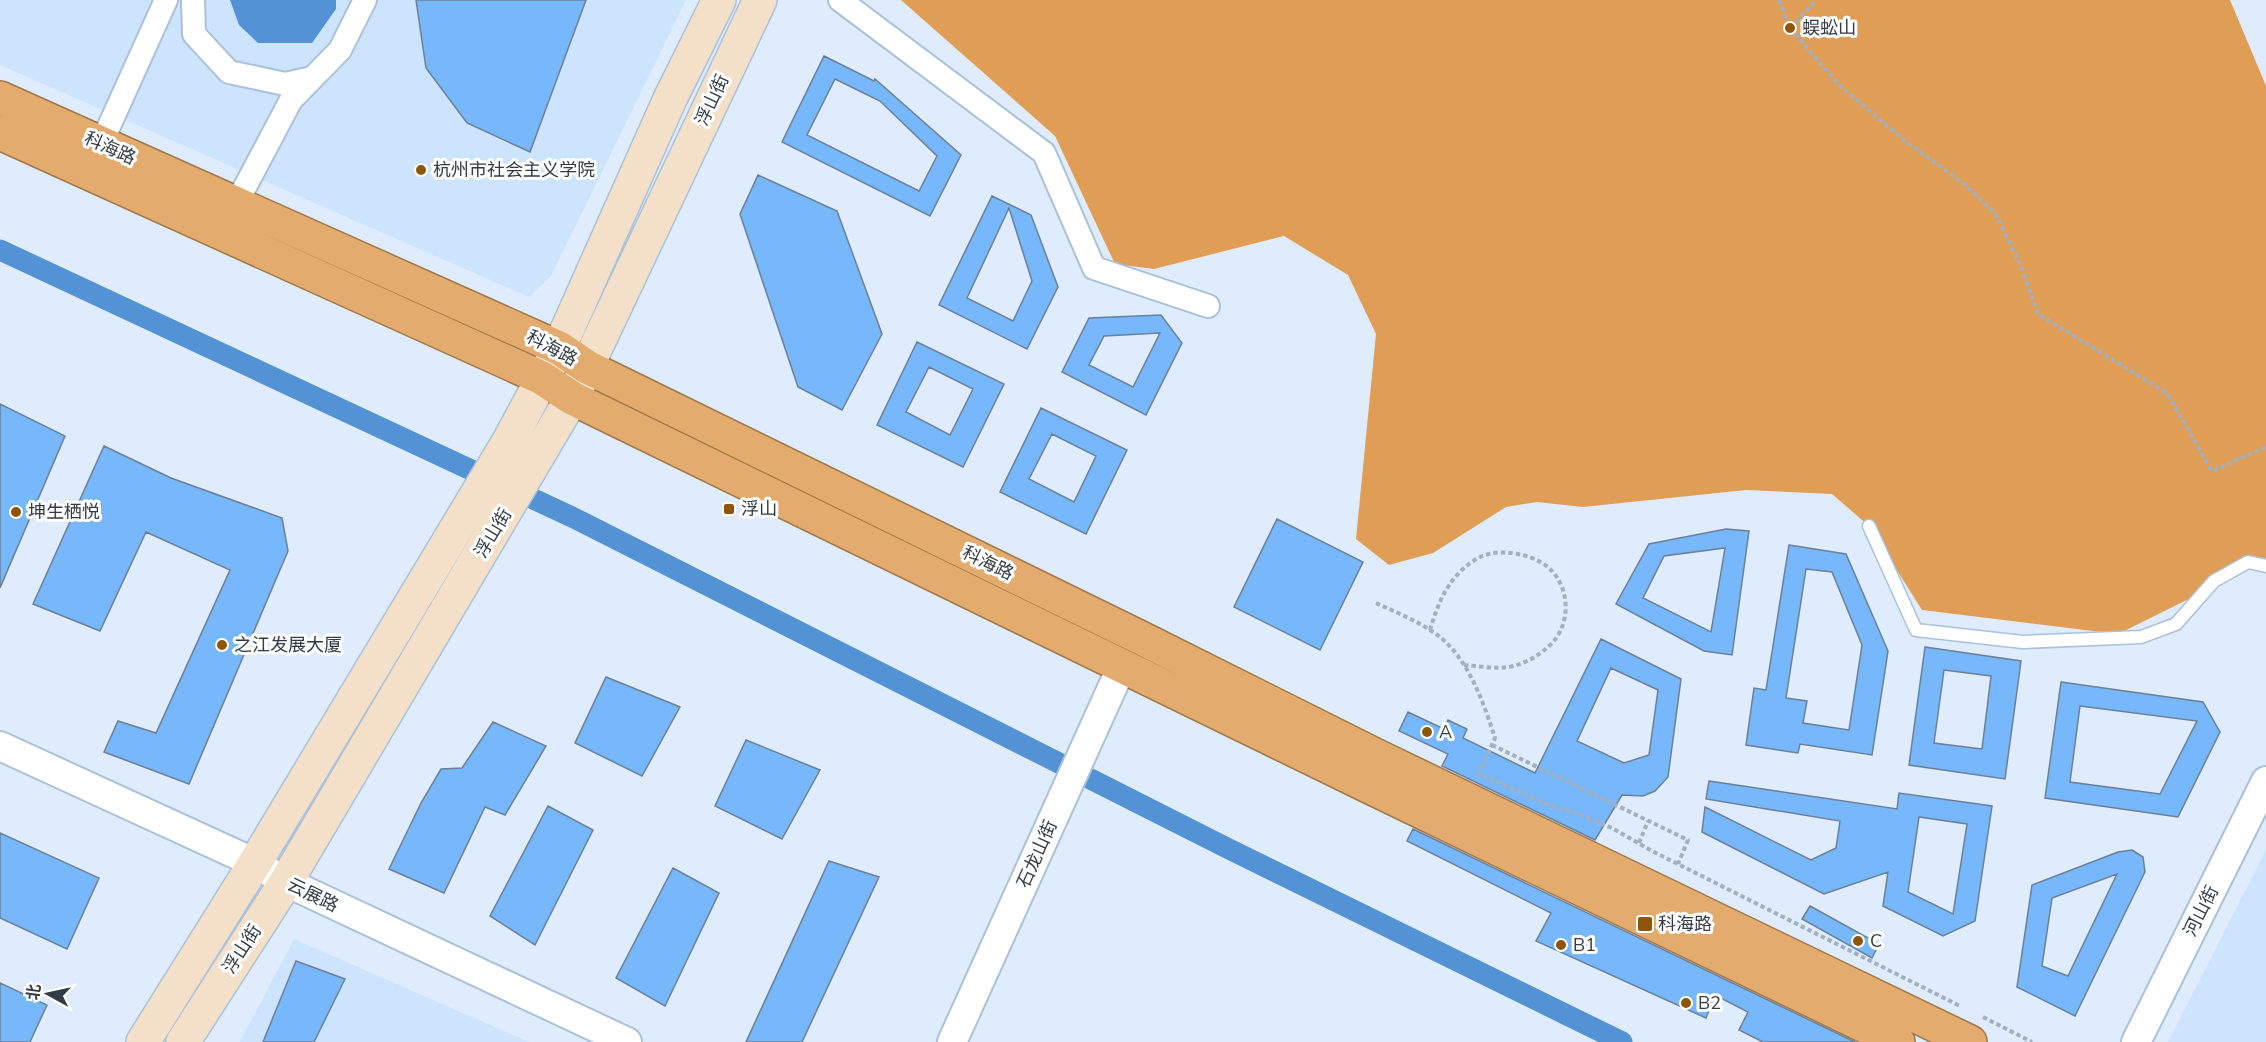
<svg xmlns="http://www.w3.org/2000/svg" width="2266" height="1042" font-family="'Nunito Sans','Noto Sans SC',sans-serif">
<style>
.built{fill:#cde4fe}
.forest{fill:#df9d55}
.water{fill:#5392d4}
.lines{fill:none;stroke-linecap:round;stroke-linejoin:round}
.canal{stroke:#5392d4;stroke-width:21}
.building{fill:#77b7fb;stroke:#6b8098;stroke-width:1.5;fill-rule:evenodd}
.service-casing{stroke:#aac1db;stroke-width:15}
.minor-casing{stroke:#aac1db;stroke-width:26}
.tertiary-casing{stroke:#aac1db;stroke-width:32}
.secondary-casing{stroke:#aac1db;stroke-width:36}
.trunk-casing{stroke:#a07749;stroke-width:36}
.path{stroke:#a3b0bf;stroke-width:4;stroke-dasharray:4.5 3;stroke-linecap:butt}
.service{stroke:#fff;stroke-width:12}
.minor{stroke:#fff;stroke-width:22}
.tertiary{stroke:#fff;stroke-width:28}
.secondary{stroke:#f4e0c9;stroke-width:33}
.trunk{stroke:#e3ac6e;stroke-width:33}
.poi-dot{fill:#8d560a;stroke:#fff;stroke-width:2}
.labels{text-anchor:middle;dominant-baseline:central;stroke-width:6;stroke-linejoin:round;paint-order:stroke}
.poi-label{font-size:18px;fill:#323c46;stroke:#fff;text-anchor:start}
.street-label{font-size:18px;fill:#323c46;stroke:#fff}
</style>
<rect width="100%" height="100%" fill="#deecfd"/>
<path class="built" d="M0 0H686L551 276 529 297 0 65Z
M2266 850V1042H2168Z
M294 939 529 1042H240Z"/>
<path class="forest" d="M901 0H2230L2266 86V558L2209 589 2118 634 1922 610 1869 526 1832 494 1746 490 1583 507 1537 502 1506 507 1433 553 1389 565 1356 539 1376 334 1348 275 1284 236 1154 269 1115 264 1055 136Z"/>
<path class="water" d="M230 0H336V9L312 43H258L239 25Z"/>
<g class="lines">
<path class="canal" d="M0 250 572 517 1229 849 1622 1042"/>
</g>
<path class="building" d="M416 0H586L530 152 467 123 426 68Z
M824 56 874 81 875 79 961 155 930 216 782 142ZM835 79 880 101 937 156 919 191 807 135Z
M758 175 837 211 882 334 842 410 798 387 740 214Z
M992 196 1031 215 1058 287 1027 349 939 305ZM1009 208 1032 281 1013 321 967 298Z
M1161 315 1182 343 1146 415 1062 372 1089 318ZM1160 333 1133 387 1089 365 1104 336Z
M917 342 1004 384 963 467 877 425ZM929 367 973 389 950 435 906 412Z
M0 404 65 436 0 588Z
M1041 408 1127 450 1086 534 1000 492ZM1052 434 1096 456 1074 502 1029 479Z
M104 446 171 478 282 518 288 551 189 784 104 752 118 721 156 733 230 570 146 532 100 631 33 604Z
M1277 519 1363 562 1320 650 1234 607Z
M1726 529 1749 531 1732 655 1704 651 1616 604 1649 544ZM1725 548 1711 632 1643 598 1664 556Z
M1789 545 1846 554 1888 651 1872 755 1800 744 1798 753 1746 745 1754 688 1766 690ZM1806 569 1832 572 1862 645 1849 730 1803 723 1807 701 1786 698Z
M1601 639 1681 679 1668 777 1655 791 1643 796 1622 795 1595 840 1442 766 1448 754 1399 731 1408 712 1444 729 1448 720 1467 729 1463 738 1535 773ZM1611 668 1658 690 1649 755 1624 763 1577 741Z
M1925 647 2021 661 2005 779 1909 765ZM1944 670 1991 676 1982 749 1934 743Z
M606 677 680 707 642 776 575 743Z
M2061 682 2203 702 2220 732 2178 817 2045 798ZM2080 706 2197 721 2160 794 2070 782Z
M493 722 546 746 505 815 485 807 444 893 389 869 421 803 441 769 462 768Z
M746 740 820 770 782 839 715 806Z
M1709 781 1897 809 1899 793 1992 806 1975 921 1943 936 1883 906 1888 872 1824 894 1702 832 1705 807 1811 860 1836 848 1840 821 1706 799ZM1919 817 1967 824 1953 914 1908 892Z
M548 806 593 830 535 945 490 916Z
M1413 829 1855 1042H1763L1739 1030 1748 1012 1715 995 1706 1018 1536 941 1551 913 1407 841Z
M0 833 99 878 67 949 0 918Z
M2132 850 2143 857 2145 872 2075 1016 2017 987 2032 885 2118 852ZM2117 874 2068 976 2042 966 2052 898Z
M829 861 879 877 802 1042H746Z
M673 868 719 893 665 1006 616 978Z
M1810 906 1879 944 1872 958 1802 919Z
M296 961 345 979 314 1042H263Z
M0 983 47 1005 30 1042H0Z"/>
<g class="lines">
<g class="service-casing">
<path id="service" d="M1869 526 1916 630 2023 642 2141 637 2176 624 2214 581 2248 562 2266 566"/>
</g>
<g class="minor-casing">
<path id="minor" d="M193 0 194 34 229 72 285 84 312 78
M840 0 1044 153 1094 268 1208 306
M101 144 166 0
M236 204 291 100 340 50 365 0"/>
</g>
<g class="tertiary-casing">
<path id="tertiary" d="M0 746 255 863 286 882 627 1042
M952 1042 1122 666
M2136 1042 2266 781"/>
</g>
<g class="secondary-casing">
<path id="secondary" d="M143 1042 255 863 509 441 559 348 670 99 719 0
M183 1042 286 882 572 398 760 0"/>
</g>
<g class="trunk-casing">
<path id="trunk" d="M0 98 559 348 587 367 1141 638 1379 757 1970 1042
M0 133 542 378 572 398 1368 786 1898 1042"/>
</g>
<path class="path" d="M1779 0 1790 28 1839 85 1904 140 1964 184 1995 213 2021 266 2038 314 2167 393 2212 471 2266 447
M1791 28 1816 0
M1376 603C1395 612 1416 620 1433 632 1467 654 1483 701 1495 738L1479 774 1554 807 1574 812 1612 828 1652 851 1960 1006
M1430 630C1435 614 1440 598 1450 584 1458 572 1474 557 1489 554 1508 549 1539 556 1553 572 1571 593 1570 627 1549 646 1538 656 1525 664 1509 667 1495 669 1478 666 1464 665
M1492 745 1688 840 1678 864
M1639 843 1648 821
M1983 1017 2032 1042"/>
<use href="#service" class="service"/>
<use href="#minor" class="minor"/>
<use href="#tertiary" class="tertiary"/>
<use href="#secondary" class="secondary"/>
<use href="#trunk" class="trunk"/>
</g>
<g class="poi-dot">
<circle cx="1790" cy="28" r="6"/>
<circle cx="421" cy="170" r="6"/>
<rect x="723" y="503" width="12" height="12" rx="3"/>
<circle cx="16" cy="512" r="6"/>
<circle cx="222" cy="645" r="6"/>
<circle cx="1427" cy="732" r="6"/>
<rect x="1637" y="916" width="16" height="16" rx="3"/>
<circle cx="1858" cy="941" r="6"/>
<circle cx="1561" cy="945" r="6"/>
<circle cx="1686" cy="1003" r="6"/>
</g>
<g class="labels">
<g class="poi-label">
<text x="1802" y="28">蜈蚣山</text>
<text x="433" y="170">杭州市社会主义学院</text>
<text x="741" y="509">浮山</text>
<text x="28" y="512">坤生栖悦</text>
<text x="234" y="645">之江发展大厦</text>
<text x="1439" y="732">A</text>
<text x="1658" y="924">科海路</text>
<text x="1870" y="941">C</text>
<text x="1573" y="945">B1</text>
<text x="1698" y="1003">B2</text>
</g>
<g class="street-label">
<text transform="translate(712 100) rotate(-65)">浮山街</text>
<text transform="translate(110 148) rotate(24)">科海路</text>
<text transform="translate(552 348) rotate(28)">科海路</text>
<text transform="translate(493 533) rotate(-59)">浮山街</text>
<text transform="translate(988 563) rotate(26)">科海路</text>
<text transform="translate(1037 854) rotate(-66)">石龙山街</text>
<text transform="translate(313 895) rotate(26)">云展路</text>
<text transform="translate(2201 911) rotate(-63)">河山街</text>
<text transform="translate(242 949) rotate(-57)">浮山街</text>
</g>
</g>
<g transform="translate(48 994) rotate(278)" stroke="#ffffff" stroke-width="4.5" paint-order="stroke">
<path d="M0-4.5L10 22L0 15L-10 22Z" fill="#323c46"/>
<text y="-9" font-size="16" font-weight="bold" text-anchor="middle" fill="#323c46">北</text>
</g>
</svg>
